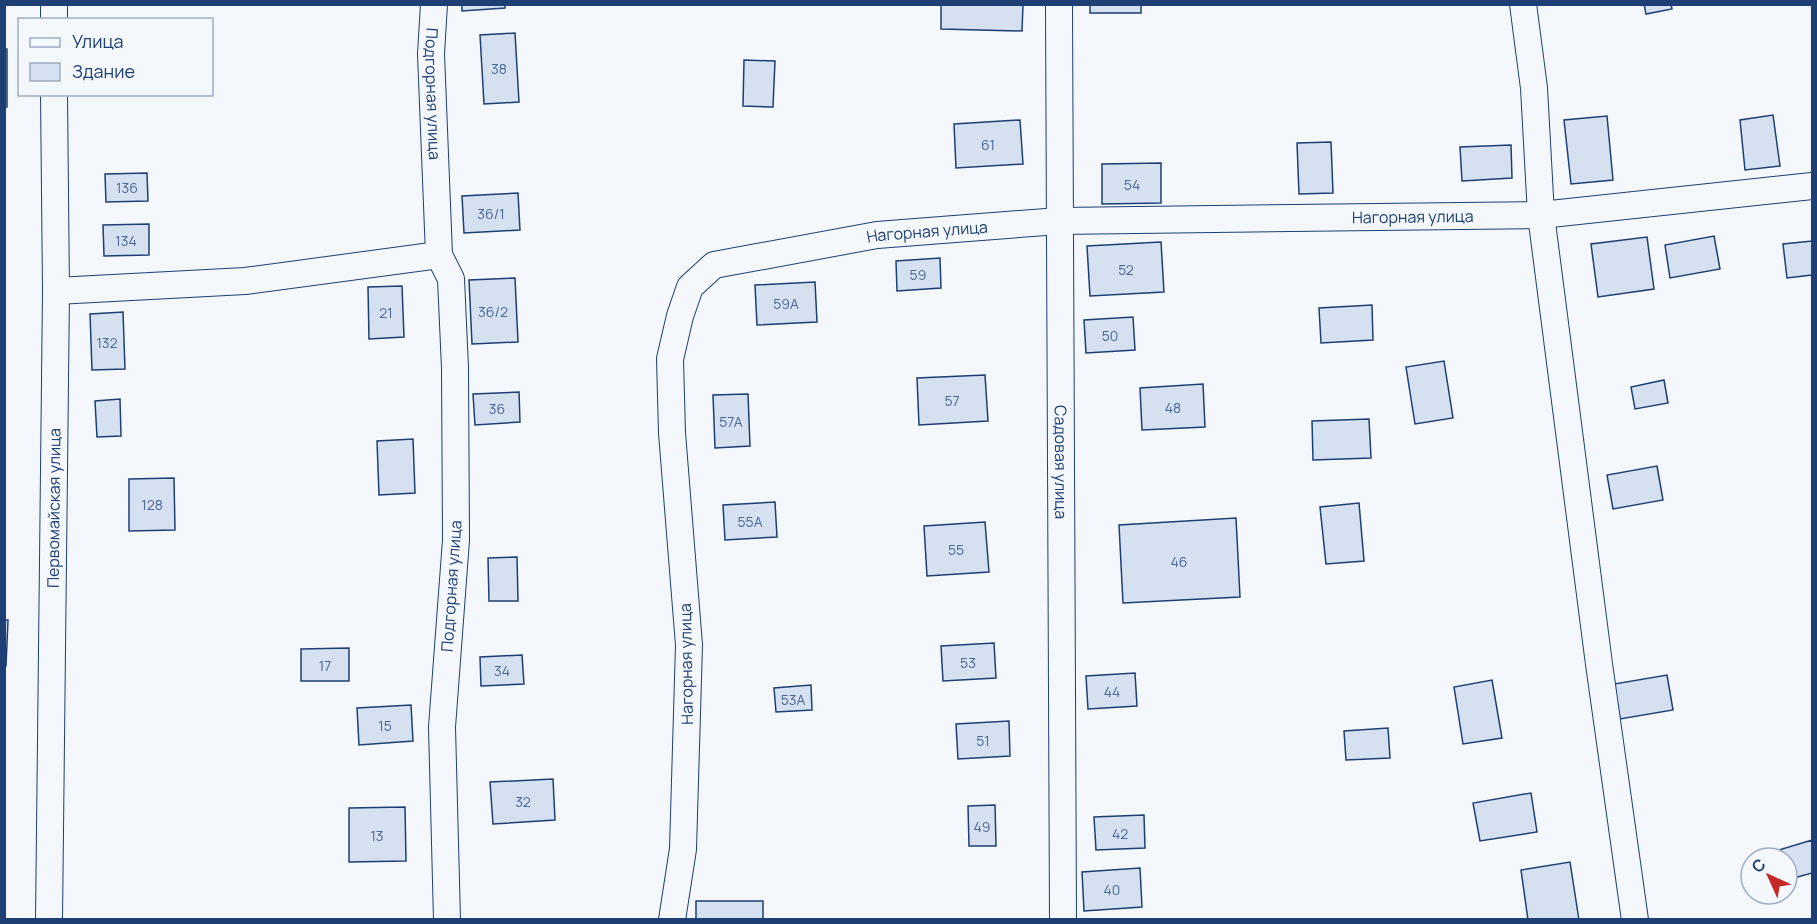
<svg xmlns="http://www.w3.org/2000/svg" width="1817" height="924" font-family="Manrope,sans-serif">
<style>
.building{fill:#d5e0f0;stroke:#1d3f73;stroke-width:1.5}
.lines{fill:none;stroke-linecap:round;stroke-linejoin:round}
.minor-casing{stroke:#1d3f73;stroke-width:28}
.minor{stroke:#f4f7fb;stroke-width:26}
.labels{text-anchor:middle;dominant-baseline:central;stroke-width:4.5;stroke-linejoin:round;paint-order:stroke}
.number-label{font-size:14px;fill:#4b6792}
.street-label{font-size:16px;fill:#1d3f73;stroke:#f4f7fb}
</style>
<rect width="100%" height="100%" fill="#f4f7fb"/>
<path class="building" d="M462 4H505V8L462 11Z
M941 4H1023L1022 31 941 29Z
M1090 4H1141V13H1090Z
M1644 4H1671L1672 9 1646 14Z
M515 33 519 102 484 104 480 35Z
M4 49H7V107H4Z
M744 60 775 61 773 107 743 106Z
M1773 115 1780 166 1745 170 1740 120Z
M1607 116 1613 180 1571 184 1564 120Z
M1020 120 1023 164 956 168 954 124Z
M1331 142 1333 193 1299 194 1297 143Z
M1511 145 1512 178 1462 181 1460 147Z
M1161 163V203L1102 204V164Z
M147 173 148 201 106 202 105 174Z
M518 193 520 230 464 233 462 196Z
M149 224V255L104 256 103 225Z
M1714 236 1720 269 1670 278 1665 245Z
M1647 237 1654 289 1598 297 1591 244Z
M1812 241V275L1787 278 1783 244Z
M1161 242 1164 292 1090 296 1087 246Z
M940 258 941 288 897 291 896 261Z
M515 278 518 342 472 344 469 280Z
M815 282 817 322 757 325 755 285Z
M402 286 404 337 369 339 368 287Z
M1372 305 1373 340 1321 343 1319 308Z
M123 312 125 369 92 370 90 314Z
M1133 317 1135 350 1086 353 1084 320Z
M1444 361 1453 418 1415 424 1406 367Z
M985 375 988 421 919 425 917 378Z
M1664 380 1668 403 1635 409 1631 387Z
M1203 384 1205 427 1142 430 1140 388Z
M519 392 520 422 475 425 473 394Z
M748 394 750 446 715 448 713 395Z
M120 399 121 436 97 437 95 401Z
M1369 419 1371 458 1313 460 1312 421Z
M413 439 415 493 379 495 377 441Z
M1657 466 1663 500 1613 509 1607 475Z
M174 478 175 530 129 531V479Z
M775 502 777 537 725 540 723 505Z
M1359 503 1364 561 1326 564 1320 507Z
M1236 518 1240 597 1123 603 1119 525Z
M985 522 989 572 927 576 924 526Z
M517 557 518 601H489L488 558Z
M4 620H8L6 666H4Z
M994 643 996 678 943 681 941 646Z
M349 648V681H301V649Z
M522 655 524 684 481 686 480 657Z
M1135 673 1137 706 1088 709 1086 676Z
M1667 675 1673 710 1620 719 1614 684Z
M1492 680 1502 738 1463 744 1454 687Z
M811 685 812 710 776 712 774 688Z
M411 705 413 741 359 745 357 708Z
M1009 721 1010 756 958 759 956 724Z
M1388 728 1390 758 1346 760 1344 731Z
M553 779 555 820 493 824 490 782Z
M1531 793 1537 832 1480 841 1473 803Z
M995 805 996 846H969L968 806Z
M405 807 406 861 349 862V808Z
M1144 815 1145 848 1096 850 1094 817Z
M1812 840V873L1787 880V858H1774L1772 852Z
M1570 862 1579 920H1528L1521 870Z
M1140 868 1142 907 1084 911 1082 872Z
M696 901H763V920H696Z"/>
<g class="lines">
<g class="minor-casing">
<g id="minor">
<path d="M54 4V20"/>
<path id="s1" d="M434 4 431 54 439 255"/>
<path id="s2" d="M1059 4 1063 920"/>
<path d="M1523 4 1534 88 1541 215 1599 664 1635 920"/>
<path d="M56 291 245 281 439 255 451 279 455 368 456 540 442 727 447 920"/>
<path id="s3" d="M49 920 56 291 54 94"/>
<path id="s4" d="M672 920 683 849 689 645 672 433 670 359 680 316 690 287 714 265 877 235 1059 221 1541 215 1812 186"/>
</g>
</g>
<use href="#minor" class="minor"/>
</g>
<g class="labels">
<g class="number-label">
<text x="499" y="68">38</text>
<text x="988" y="144">61</text>
<text x="1132" y="184">54</text>
<text x="127" y="187">136</text>
<text x="491" y="213">36/1</text>
<text x="126" y="240">134</text>
<text x="1126" y="269">52</text>
<text x="918" y="274">59</text>
<text x="786" y="303">59А</text>
<text x="493" y="311">36/2</text>
<text x="386" y="312">21</text>
<text x="1110" y="335">50</text>
<text x="107" y="342">132</text>
<text x="952" y="400">57</text>
<text x="1173" y="407">48</text>
<text x="497" y="408">36</text>
<text x="731" y="421">57А</text>
<text x="152" y="504">128</text>
<text x="750" y="521">55А</text>
<text x="956" y="549">55</text>
<text x="1179" y="561">46</text>
<text x="968" y="662">53</text>
<text x="325" y="665">17</text>
<text x="502" y="670">34</text>
<text x="1112" y="691">44</text>
<text x="793" y="699">53А</text>
<text x="385" y="725">15</text>
<text x="983" y="740">51</text>
<text x="523" y="801">32</text>
<text x="982" y="826">49</text>
<text x="1120" y="833">42</text>
<text x="377" y="835">13</text>
<text x="1112" y="889">40</text>
</g>
<g class="street-label">
<text stroke="none"><textPath href="#s1" startOffset="90">Подгорная улица</textPath></text>
<text stroke="none"><textPath href="#s4" startOffset="1372">Нагорная улица</textPath></text>
<text stroke="none"><textPath href="#s4" startOffset="886">Нагорная улица</textPath></text>
<text stroke="none"><textPath href="#s2" startOffset="458">Садовая улица</textPath></text>
<text stroke="none"><textPath href="#s3" startOffset="412">Первомайская улица</textPath></text>
<text transform="translate(451 586) rotate(-86)">Подгорная улица</text>
<text transform="translate(686 664) rotate(-91)">Нагорная улица</text>
</g>
</g>
<rect width="1817" height="924" fill="none" stroke="#1d3f73" stroke-width="12"/>
<rect x="18" y="18" width="195" height="78" fill="#f4f7fb" stroke="#9eadc5" stroke-width="1.5"/>
<rect x="30" y="38" width="30" height="9" fill="#f4f7fb" stroke="#9eadc5" stroke-width="1.5"/>
<text x="72" y="48" font-size="18" fill="#1d3f73">Улица</text>
<rect x="30" y="63" width="30" height="18" fill="#d5e0f0" stroke="#9eadc5" stroke-width="1.5"/>
<text x="72" y="78" font-size="18" fill="#1d3f73">Здание</text>
<g transform="translate(1769 876) rotate(315)"><circle r="28" fill="#f4f7fb" stroke="#9eadc5" stroke-width="1.5"/>
<path d="M0-4.5L10 22L0 15L-10 22Z" fill="#c62828"/>
<text y="-9" font-size="16" font-weight="bold" text-anchor="middle" fill="#1d3f73">С</text>
</g>
</svg>
